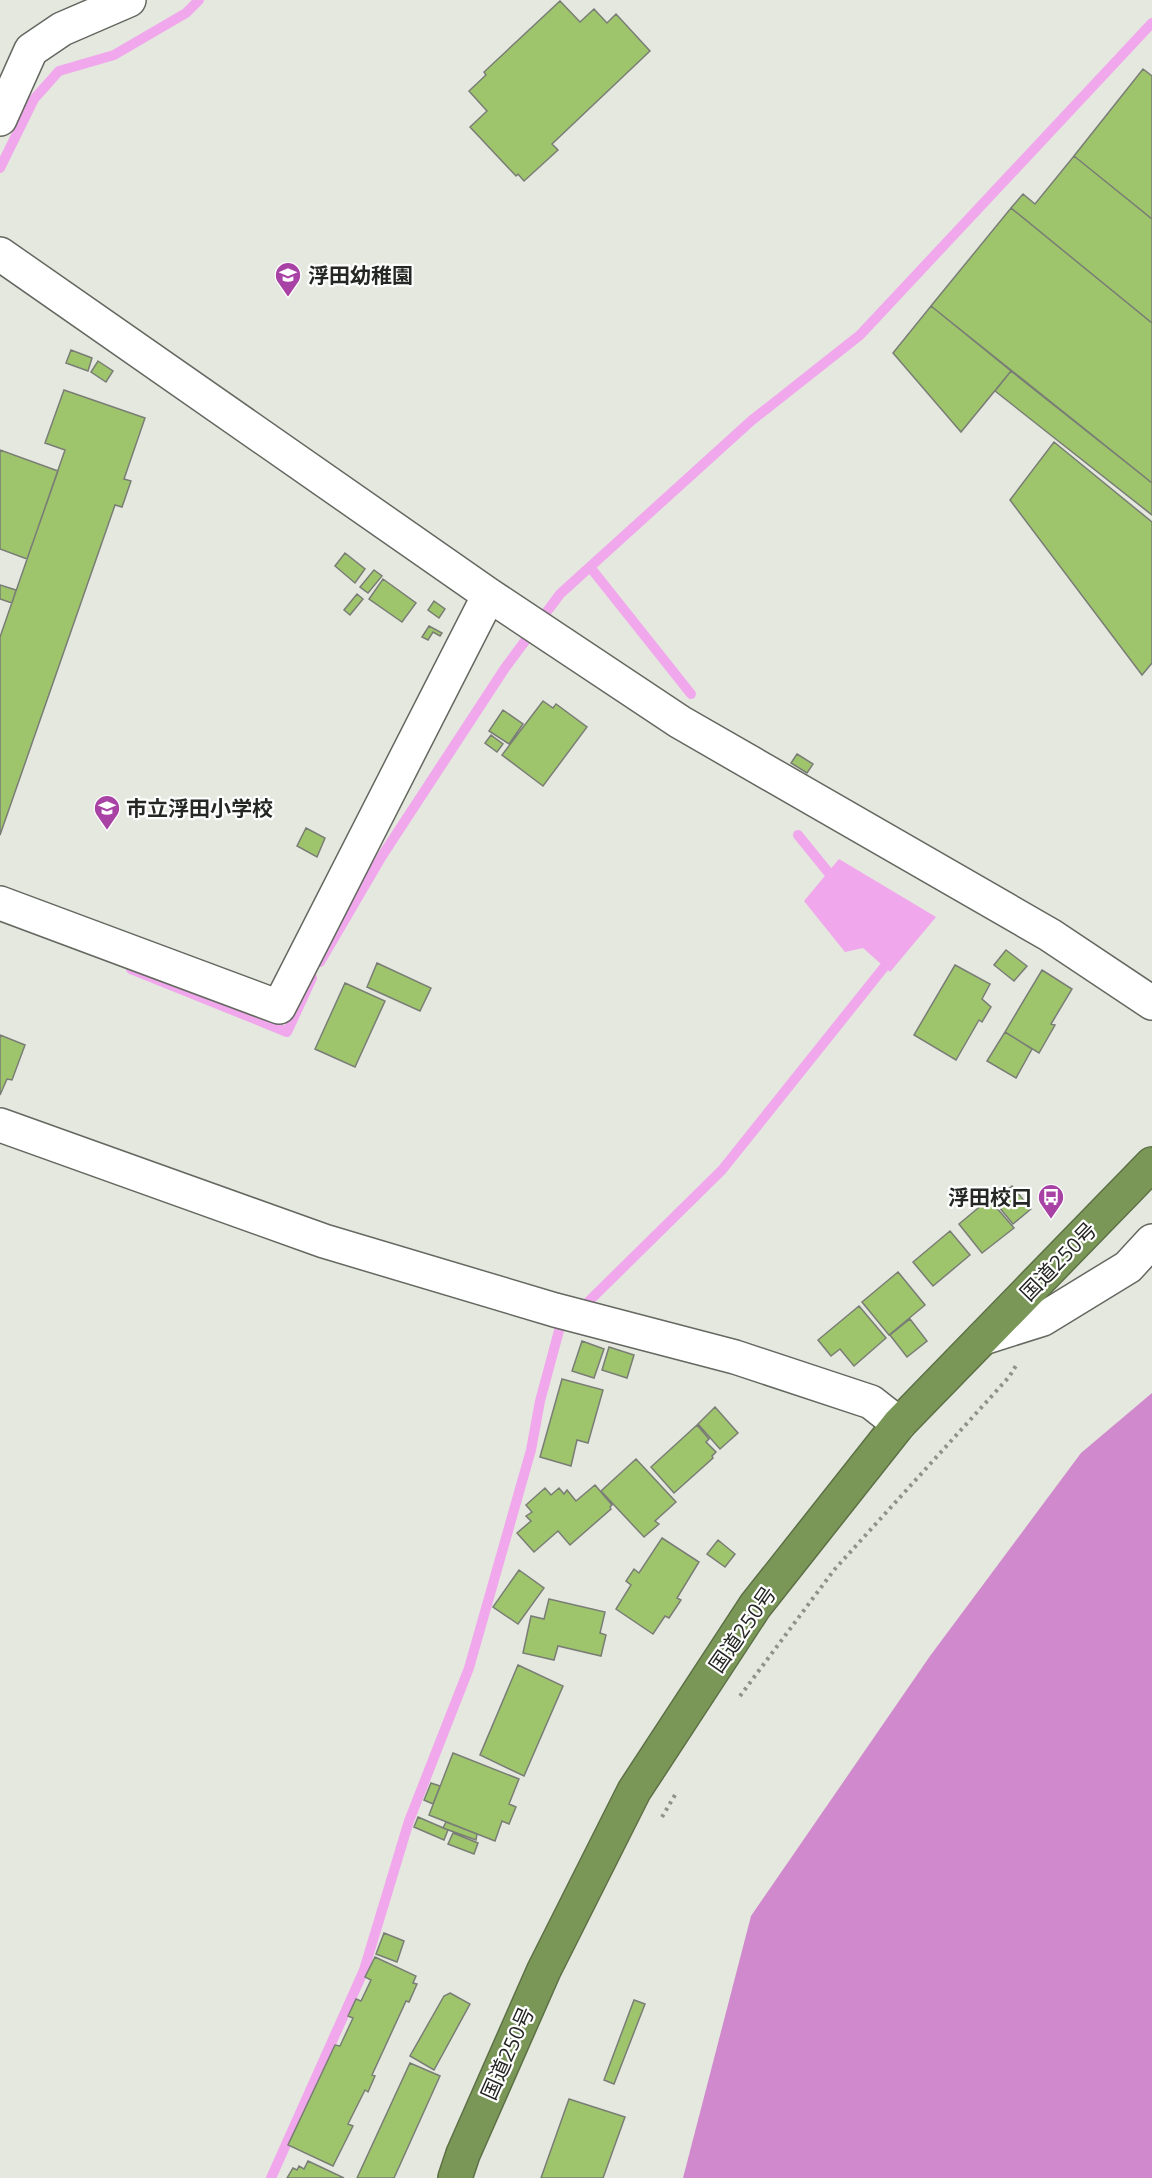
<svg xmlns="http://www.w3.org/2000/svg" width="1152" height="2178" font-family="'Open Sans','Noto Sans JP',sans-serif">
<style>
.forest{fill:#d089cc}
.water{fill:#f1a7ec}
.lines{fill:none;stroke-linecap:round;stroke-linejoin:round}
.stream{stroke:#f1a7ec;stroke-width:10}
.building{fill:#9fc56c;stroke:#797d75;stroke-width:1.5}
.minor-casing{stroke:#646860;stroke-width:36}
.highway-casing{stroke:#5d7046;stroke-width:36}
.path{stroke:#8f928b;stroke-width:4;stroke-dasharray:3 4.5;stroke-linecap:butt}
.minor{stroke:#fff;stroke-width:33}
.highway{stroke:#7b9758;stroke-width:33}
.labels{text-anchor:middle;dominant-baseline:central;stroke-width:4.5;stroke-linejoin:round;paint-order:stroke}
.poi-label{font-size:21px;font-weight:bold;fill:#252724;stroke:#fff;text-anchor:start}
.street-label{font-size:21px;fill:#252724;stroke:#fff}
</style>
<rect width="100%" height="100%" fill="#e4e8df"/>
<path class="forest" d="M1152 1393V2178H683L751 1916 930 1656 1081 1453Z"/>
<path class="water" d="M839 859 936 917 890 972 863 948 845 952 804 901Z"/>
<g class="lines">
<path class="stream" d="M0 168 34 99 59 71 114 55 186 13 199 0
M590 567 691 694
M798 835 828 872 839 879
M320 962 382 856 505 668 560 594 751 421 860 335 1152 23
M131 969 287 1032 312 978
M586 1304 722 1170 893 956
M271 2178 364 1970 409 1821 469 1668 531 1450 540 1401 560 1327"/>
</g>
<path class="building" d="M560 1 580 22 594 9 607 23 616 14 650 51 552 144 558 150 524 181 518 174 516 176 470 127 487 111 469 91 486 75 484 72Z
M1143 69 1152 76V219L1074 156Z
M1074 156 1152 219V323L1011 208 1023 194 1035 204Z
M1011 208 1152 323V483L931 306Z
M931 306 1011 371 961 432 893 353Z
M71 350 92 358 88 371 66 363Z
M98 361 113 371 106 382 91 372Z
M1011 371 1152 483V515L995 391Z
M64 390 145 418 124 479 131 481 122 507 115 505 0 835V637L65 450 45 443Z
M1054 442 1152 522V663L1142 675 1010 500Z
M0 450 58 471 27 559 0 549Z
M345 553 365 569 355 583 335 566Z
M374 570 382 576 368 593 360 587Z
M383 579 416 603 402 622 369 599Z
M0 585 16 590 12 603 0 599Z
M357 594 363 599 350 615 344 610Z
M434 601 445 609 439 618 428 610Z
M429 626 442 633 440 636 433 632 428 640 422 637Z
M543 701 553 708 556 704 587 727 543 786 502 755Z
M503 710 523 724 509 744 489 731Z
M491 735 503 744 497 752 485 743Z
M797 754 813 764 807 773 791 763Z
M306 828 325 838 317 857 297 846Z
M1006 950 1027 966 1014 981 994 965Z
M377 963 431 988 420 1011 367 987Z
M955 965 990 984 982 999 991 1007 982 1022 979 1020 956 1060 914 1035Z
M1042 970 1072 989 1051 1024 1055 1025 1039 1053 1005 1032Z
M345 983 385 1001 355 1067 315 1049Z
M1005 1032 1032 1049 1016 1078 987 1061Z
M0 1035 25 1045 12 1080 7 1079 0 1095Z
M1012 1186 1031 1209 1013 1224 994 1201Z
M989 1199 1014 1228 982 1253 959 1224Z
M950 1231 970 1255 933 1286 913 1262Z
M898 1272 925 1305 889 1335 862 1302Z
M859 1306 886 1338 854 1366 840 1349 831 1356 818 1340Z
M910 1319 927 1341 907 1357 890 1335Z
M582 1341 604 1349 594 1378 572 1371Z
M609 1347 634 1355 627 1378 602 1370Z
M562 1379 603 1390 588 1443 577 1440 571 1466 540 1457Z
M715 1407 738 1433 720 1449 698 1424Z
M697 1425 709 1439 706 1442 716 1452 712 1456 713 1458 674 1493 651 1467Z
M636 1459 676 1502 655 1521 659 1524 644 1537 601 1491Z
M595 1485 612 1505 610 1507 611 1509 570 1545 558 1531 534 1552 517 1533 531 1521 526 1516 532 1512 526 1505 545 1488 551 1495 559 1488 564 1494 567 1490 576 1501Z
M662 1538 699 1562 677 1598 681 1600 669 1618 665 1616 653 1634 616 1609 631 1585 626 1581 634 1569 639 1573Z
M718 1540 735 1554 725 1567 707 1554Z
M519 1570 544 1588 518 1624 493 1607Z
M549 1599 605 1612 600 1633 606 1635 601 1656 558 1646 554 1660 523 1653 531 1616 544 1619Z
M518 1665 563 1686 524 1776 480 1755Z
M453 1753 519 1779 509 1804 516 1807 509 1824 502 1821 495 1841 429 1815Z
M431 1783 440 1786 433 1804 424 1800Z
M418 1817 448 1830 444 1840 414 1827Z
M446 1822 477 1834 476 1840 443 1828Z
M453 1833 478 1843 474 1854 448 1844Z
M384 1933 404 1941 397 1962 376 1954Z
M375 1957 416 1976 413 1983 417 1984 409 2002 406 2001 372 2075 375 2076 368 2092 365 2090 348 2124 353 2126 333 2166 288 2145 335 2045 340 2046 353 2018 348 2016 356 1999 361 2001 371 1980 365 1977Z
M450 1993 470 2004 434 2070 410 2056 444 1996Z
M634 2000 645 2004 614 2084 604 2080Z
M410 2063 440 2076 394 2178H357Z
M569 2099 625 2117 603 2178H541Z
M308 2161 344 2178H287L293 2168 297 2170 299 2166 304 2169Z"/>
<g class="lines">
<g class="minor-casing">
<path id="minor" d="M0 119 31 50 62 29 129 0
M0 254 489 595 680 722 1050 935 1152 1003
M0 903 279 1007 489 595
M0 1125 324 1241 555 1310 735 1357 871 1402 899 1424
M983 1338 1043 1319 1128 1267 1152 1241"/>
</g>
<g class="highway-casing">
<path id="highway" d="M455 2178 463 2154 544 1970 634 1791 755 1606 899 1424 1152 1164"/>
</g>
<path class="path" d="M740 1696 834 1570 1009 1377 1017 1364
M662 1817 675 1795"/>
<use href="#minor" class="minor"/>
<use href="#highway" class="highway"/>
</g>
<defs>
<g id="school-pin" transform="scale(1.35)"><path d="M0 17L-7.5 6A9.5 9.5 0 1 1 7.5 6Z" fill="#a942a5" stroke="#fff"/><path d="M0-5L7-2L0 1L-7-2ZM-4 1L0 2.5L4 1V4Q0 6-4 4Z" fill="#fff"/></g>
<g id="bus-pin" transform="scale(1.35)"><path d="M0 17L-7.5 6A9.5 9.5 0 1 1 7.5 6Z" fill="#a942a5" stroke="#fff"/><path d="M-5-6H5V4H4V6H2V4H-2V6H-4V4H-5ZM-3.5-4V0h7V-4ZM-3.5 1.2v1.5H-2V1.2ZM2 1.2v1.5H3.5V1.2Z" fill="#fff"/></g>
</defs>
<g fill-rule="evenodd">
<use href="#school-pin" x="288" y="275"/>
<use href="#school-pin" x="107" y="808"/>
<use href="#bus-pin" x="1051" y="1197"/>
</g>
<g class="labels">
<g class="poi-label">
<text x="308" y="275">浮田幼稚園</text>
<text x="126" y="808">市立浮田小学校</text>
<text x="1032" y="1197" text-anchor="end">浮田校口</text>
</g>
<g class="street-label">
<text transform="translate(1058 1261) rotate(-46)">国道250号</text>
<text transform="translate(742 1629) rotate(-55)">国道250号</text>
<text transform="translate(507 2053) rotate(-66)">国道250号</text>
</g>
</g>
</svg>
